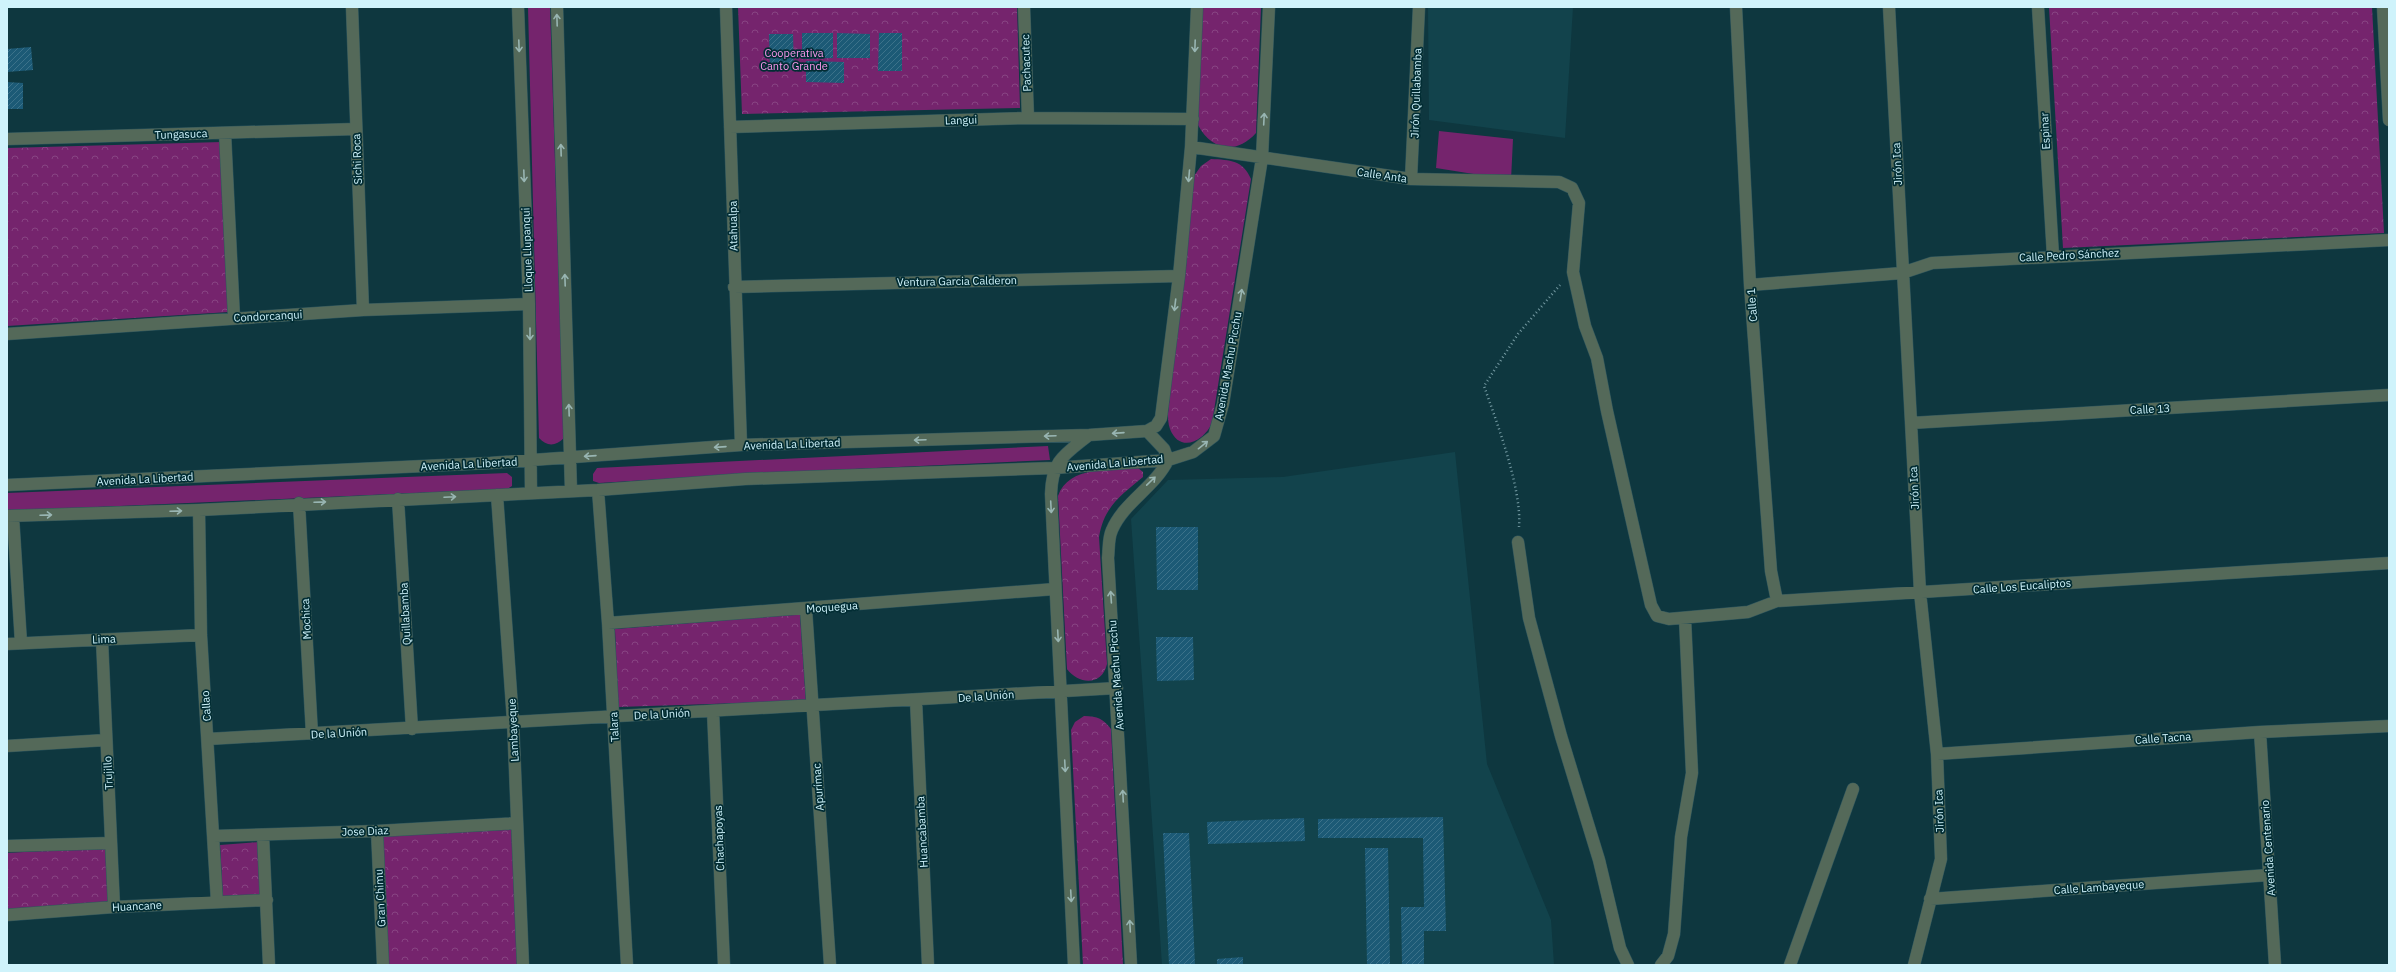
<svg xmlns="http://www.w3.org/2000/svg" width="2396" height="972" font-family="'IBM Plex Sans',sans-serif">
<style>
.built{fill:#12434c}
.green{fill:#75246d}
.park{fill:url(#park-crowns)}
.building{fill:url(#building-hatch)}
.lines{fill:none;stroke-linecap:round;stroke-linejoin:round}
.minor-casing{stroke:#2d555d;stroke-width:13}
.path{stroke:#769ca4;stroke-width:2.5;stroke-dasharray:1 3;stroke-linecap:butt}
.minor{stroke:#546959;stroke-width:12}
.oneway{stroke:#98b5b2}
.labels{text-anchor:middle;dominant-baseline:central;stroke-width:3.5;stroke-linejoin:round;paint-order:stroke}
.park-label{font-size:11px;fill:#fb98ed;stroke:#022d34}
.street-label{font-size:11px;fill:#cff3fb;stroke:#022d34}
</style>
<defs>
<pattern id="park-crowns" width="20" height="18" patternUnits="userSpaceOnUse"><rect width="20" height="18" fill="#75246d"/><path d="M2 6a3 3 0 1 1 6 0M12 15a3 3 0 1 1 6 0" fill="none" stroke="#884483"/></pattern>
<pattern id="building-hatch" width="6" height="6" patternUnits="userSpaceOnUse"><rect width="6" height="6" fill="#1c5a76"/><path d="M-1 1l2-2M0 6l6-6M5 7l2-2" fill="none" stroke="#3c728a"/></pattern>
</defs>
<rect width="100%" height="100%" fill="#0e373f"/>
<path class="built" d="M1428 7H1573L1565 138 1429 120Z
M1455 452 1487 764 1551 920 1554 965H1162L1131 519 1168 480 1283 477Z"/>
<path class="green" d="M528 7H550L564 438C556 446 547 447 539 438Z
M1439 131 1513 139 1511 180 1436 168Z
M1048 446 1050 460 745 474 599 483 593 481V474L597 468Z
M507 473 512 477V486L507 489 7 511V493Z"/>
<path class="park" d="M738 7H1017L1020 108 742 114Z
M1202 7H1261L1256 133C1236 155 1212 151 1198 125Z
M2049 7H2372L2384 233 2063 248Z
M222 142 229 312 7 326V148Z
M1211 159C1230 160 1243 160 1251 179L1212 423C1204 441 1180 454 1170 429 1168 424 1168 418 1168 413L1194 176 1201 166Z
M1138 468 1143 472V477C1120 496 1104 507 1099 537L1107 664C1102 686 1079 685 1067 669L1058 496C1069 465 1110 471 1138 468Z
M800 614 806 701 618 707 615 629Z
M1084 716C1098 716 1103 719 1111 729L1123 965H1083L1071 730 1075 722Z
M514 828 518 965H388L381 836Z
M259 842 263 896 223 898 220 845Z
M107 847 109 903 7 910V853Z"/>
<path class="building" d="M802 33H833V58L802 59Z
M837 33 870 34V58H837Z
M879 33H902V71H878Z
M769 34H793L794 70H770Z
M31 47 33 70 7 72V49Z
M806 61 844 62V83L806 82Z
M7 82 23 83V109H7Z
M1156 527H1198V590H1157Z
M1156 637H1193L1194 680 1157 681Z
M1443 817 1446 931H1424V965H1402L1401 907H1424L1423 838H1318V819Z
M1304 818 1305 841 1208 844 1207 822Z
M1163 833H1189L1195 965H1169Z
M1365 848H1388L1390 965H1367Z
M1243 957V965H1217V959Z"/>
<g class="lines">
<g class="minor-casing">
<path id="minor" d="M352 7 363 310
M518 7 529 304 531 493
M557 7 571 491
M726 7 741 445
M1024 7 1028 118
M1736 7 1750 285 1771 571 1777 601
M1889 7 1920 592 1937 754 1941 859 1914 965
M2038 7 2053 256
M2383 7 2389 120
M730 127 1028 118 1193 119
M225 133 234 318
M7 139 356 129
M1191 147 1411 179 1559 182 1572 188 1579 203 1573 272 1585 326 1597 358 1607 411 1651 605 1657 616 1669 619 1748 612 1777 601 2389 563
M1411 179 1419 7
M1750 285 1902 273 1932 263 2389 240
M734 287 1179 276
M7 334 363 310 529 304
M1911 423 2389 395
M1147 431 1156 426 1161 418 1179 276 1191 147 1197 7
M7 485 490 463 741 445 1089 435 1147 431 1164 449 1168 460
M598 490 608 623 627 965
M497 495 513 721 523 965
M398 499 412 729
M299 503 312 734
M199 510 201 635 217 902
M7 516 199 510 598 490 745 479 1054 468 1168 460 1193 452 1214 436 1223 404 1262 158 1269 7
M13 516 21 643
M1518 542 1529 618 1561 736 1599 860 1620 948 1628 965
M806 609 830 965
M608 623 1055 589
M102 640 114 907
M7 644 201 635
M916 700 928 965
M713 711 724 965
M2260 732 2275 965
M208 739 1117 688
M7 746 106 740
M1937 754 2260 732 2389 726
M377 831 383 965
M263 835 269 965
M214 836 377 831 517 823
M7 846 111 843
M1930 899 2269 875
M7 915 114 907 267 900
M1074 965 1051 494C1052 460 1064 455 1089 435
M1131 965 1108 558C1109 550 1108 538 1112 530 1124 502 1155 487 1168 460
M1661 965 1668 956 1674 934 1681 837 1692 773 1685 618
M1790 965 1853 789"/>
</g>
<path class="path" d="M1519 527C1522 489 1497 423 1484 386L1518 334 1560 285"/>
<use href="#minor" class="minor"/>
</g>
<defs><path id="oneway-shaft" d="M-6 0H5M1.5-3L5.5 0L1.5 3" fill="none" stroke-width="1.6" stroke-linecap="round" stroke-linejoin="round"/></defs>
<g class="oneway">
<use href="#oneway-shaft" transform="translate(557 20) rotate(-92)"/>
<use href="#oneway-shaft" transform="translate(519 46) rotate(88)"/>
<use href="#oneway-shaft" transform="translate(1195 46) rotate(92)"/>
<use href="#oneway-shaft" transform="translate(1264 119) rotate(-87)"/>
<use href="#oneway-shaft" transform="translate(561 150) rotate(-92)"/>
<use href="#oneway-shaft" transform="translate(524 176) rotate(88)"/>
<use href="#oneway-shaft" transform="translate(1189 176) rotate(95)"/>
<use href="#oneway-shaft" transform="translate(565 280) rotate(-92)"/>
<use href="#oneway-shaft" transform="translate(1241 295) rotate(-81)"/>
<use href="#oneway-shaft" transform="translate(1175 305) rotate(97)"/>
<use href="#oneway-shaft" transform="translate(530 334) rotate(90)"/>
<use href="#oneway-shaft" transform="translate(569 410) rotate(-92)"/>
<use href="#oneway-shaft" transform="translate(1118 433) rotate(176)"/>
<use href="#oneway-shaft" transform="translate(1050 436) rotate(178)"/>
<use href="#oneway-shaft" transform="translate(920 440) rotate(178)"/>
<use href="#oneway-shaft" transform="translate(1203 445) rotate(-39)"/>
<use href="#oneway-shaft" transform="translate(720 447) rotate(176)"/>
<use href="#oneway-shaft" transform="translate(590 456) rotate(176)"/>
<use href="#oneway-shaft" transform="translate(1151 481) rotate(-44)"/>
<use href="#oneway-shaft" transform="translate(450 497) rotate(-3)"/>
<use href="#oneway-shaft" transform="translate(320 502) rotate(-2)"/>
<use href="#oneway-shaft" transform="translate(1051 507) rotate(87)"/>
<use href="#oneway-shaft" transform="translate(176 511) rotate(-2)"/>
<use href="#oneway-shaft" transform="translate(46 515) rotate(-2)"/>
<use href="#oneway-shaft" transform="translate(1111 597) rotate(-94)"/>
<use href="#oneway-shaft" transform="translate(1058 636) rotate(87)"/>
<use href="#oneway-shaft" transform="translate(1065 766) rotate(87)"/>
<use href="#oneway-shaft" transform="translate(1123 796) rotate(-93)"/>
<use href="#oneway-shaft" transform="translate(1071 896) rotate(87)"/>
<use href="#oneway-shaft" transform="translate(1130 926) rotate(-93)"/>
</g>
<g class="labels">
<g class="park-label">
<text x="794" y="53">Cooperativa<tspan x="794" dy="13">Canto Grande</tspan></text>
</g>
<g class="street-label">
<text transform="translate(1026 63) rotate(-92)">Pachacutec</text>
<text transform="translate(1416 93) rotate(-88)">Jirón Quillabamba</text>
<text transform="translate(961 120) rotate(-2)">Langui</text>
<text transform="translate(2045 131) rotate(-93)">Espinar</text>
<text transform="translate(181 134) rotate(-2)">Tungasuca</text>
<text transform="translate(357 159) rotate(-92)">Sichi Roca</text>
<text transform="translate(1897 164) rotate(-93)">Jirón Ica</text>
<text transform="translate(1382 175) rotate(8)">Calle Anta</text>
<text transform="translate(733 226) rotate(-91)">Atahualpa</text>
<text transform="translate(527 250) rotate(-92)">Lloque Llupanqui</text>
<text transform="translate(2069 255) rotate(-3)">Calle Pedro Sánchez</text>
<text transform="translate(957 281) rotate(-1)">Ventura Garcia Calderon</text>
<text transform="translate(1752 305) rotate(-94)">Calle 1</text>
<text transform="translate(268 316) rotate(-3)">Condorcanqui</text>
<text transform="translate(1228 366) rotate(-80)">Avenida Machu Picchu</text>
<text transform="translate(2150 409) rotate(-3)">Calle 13</text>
<text transform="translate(792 444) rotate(-2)">Avenida La Libertad</text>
<text transform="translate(1115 463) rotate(-5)">Avenida La Libertad</text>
<text transform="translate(469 464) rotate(-3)">Avenida La Libertad</text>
<text transform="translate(145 479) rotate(-3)">Avenida La Libertad</text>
<text transform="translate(1914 488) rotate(-93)">Jirón Ica</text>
<text transform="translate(2022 586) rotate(-4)">Calle Los Eucaliptos</text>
<text transform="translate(832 607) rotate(-4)">Moquegua</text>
<text transform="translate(405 614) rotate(-93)">Quillabamba</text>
<text transform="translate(306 619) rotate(-93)">Mochica</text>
<text transform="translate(104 639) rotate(-2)">Lima</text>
<text transform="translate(1116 675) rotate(-94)">Avenida Machu Picchu</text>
<text transform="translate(986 696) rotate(-4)">De la Unión</text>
<text transform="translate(206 706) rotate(-94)">Callao</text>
<text transform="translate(662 714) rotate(-3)">De la Unión</text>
<text transform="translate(614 727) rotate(-93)">Talara</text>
<text transform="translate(513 730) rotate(-93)">Lambayeque</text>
<text transform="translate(339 733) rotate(-3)">De la Unión</text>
<text transform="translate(2163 738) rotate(-4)">Calle Tacna</text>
<text transform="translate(108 773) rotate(-93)">Trujillo</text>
<text transform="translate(818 787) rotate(-94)">Apurímac</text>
<text transform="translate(1939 811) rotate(-92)">Jirón Ica</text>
<text transform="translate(365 831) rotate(-2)">Jose Diaz</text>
<text transform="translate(922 832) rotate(-93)">Huancabamba</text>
<text transform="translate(719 838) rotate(-92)">Chachapoyas</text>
<text transform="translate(2268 848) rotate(-94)">Avenida Centenario</text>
<text transform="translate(2099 887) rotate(-4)">Calle Lambayeque</text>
<text transform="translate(380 898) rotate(-93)">Gran Chimu</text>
<text transform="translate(137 906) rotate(-3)">Huancane</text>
</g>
</g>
<rect width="2396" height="972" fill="none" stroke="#cff3fb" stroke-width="16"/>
</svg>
